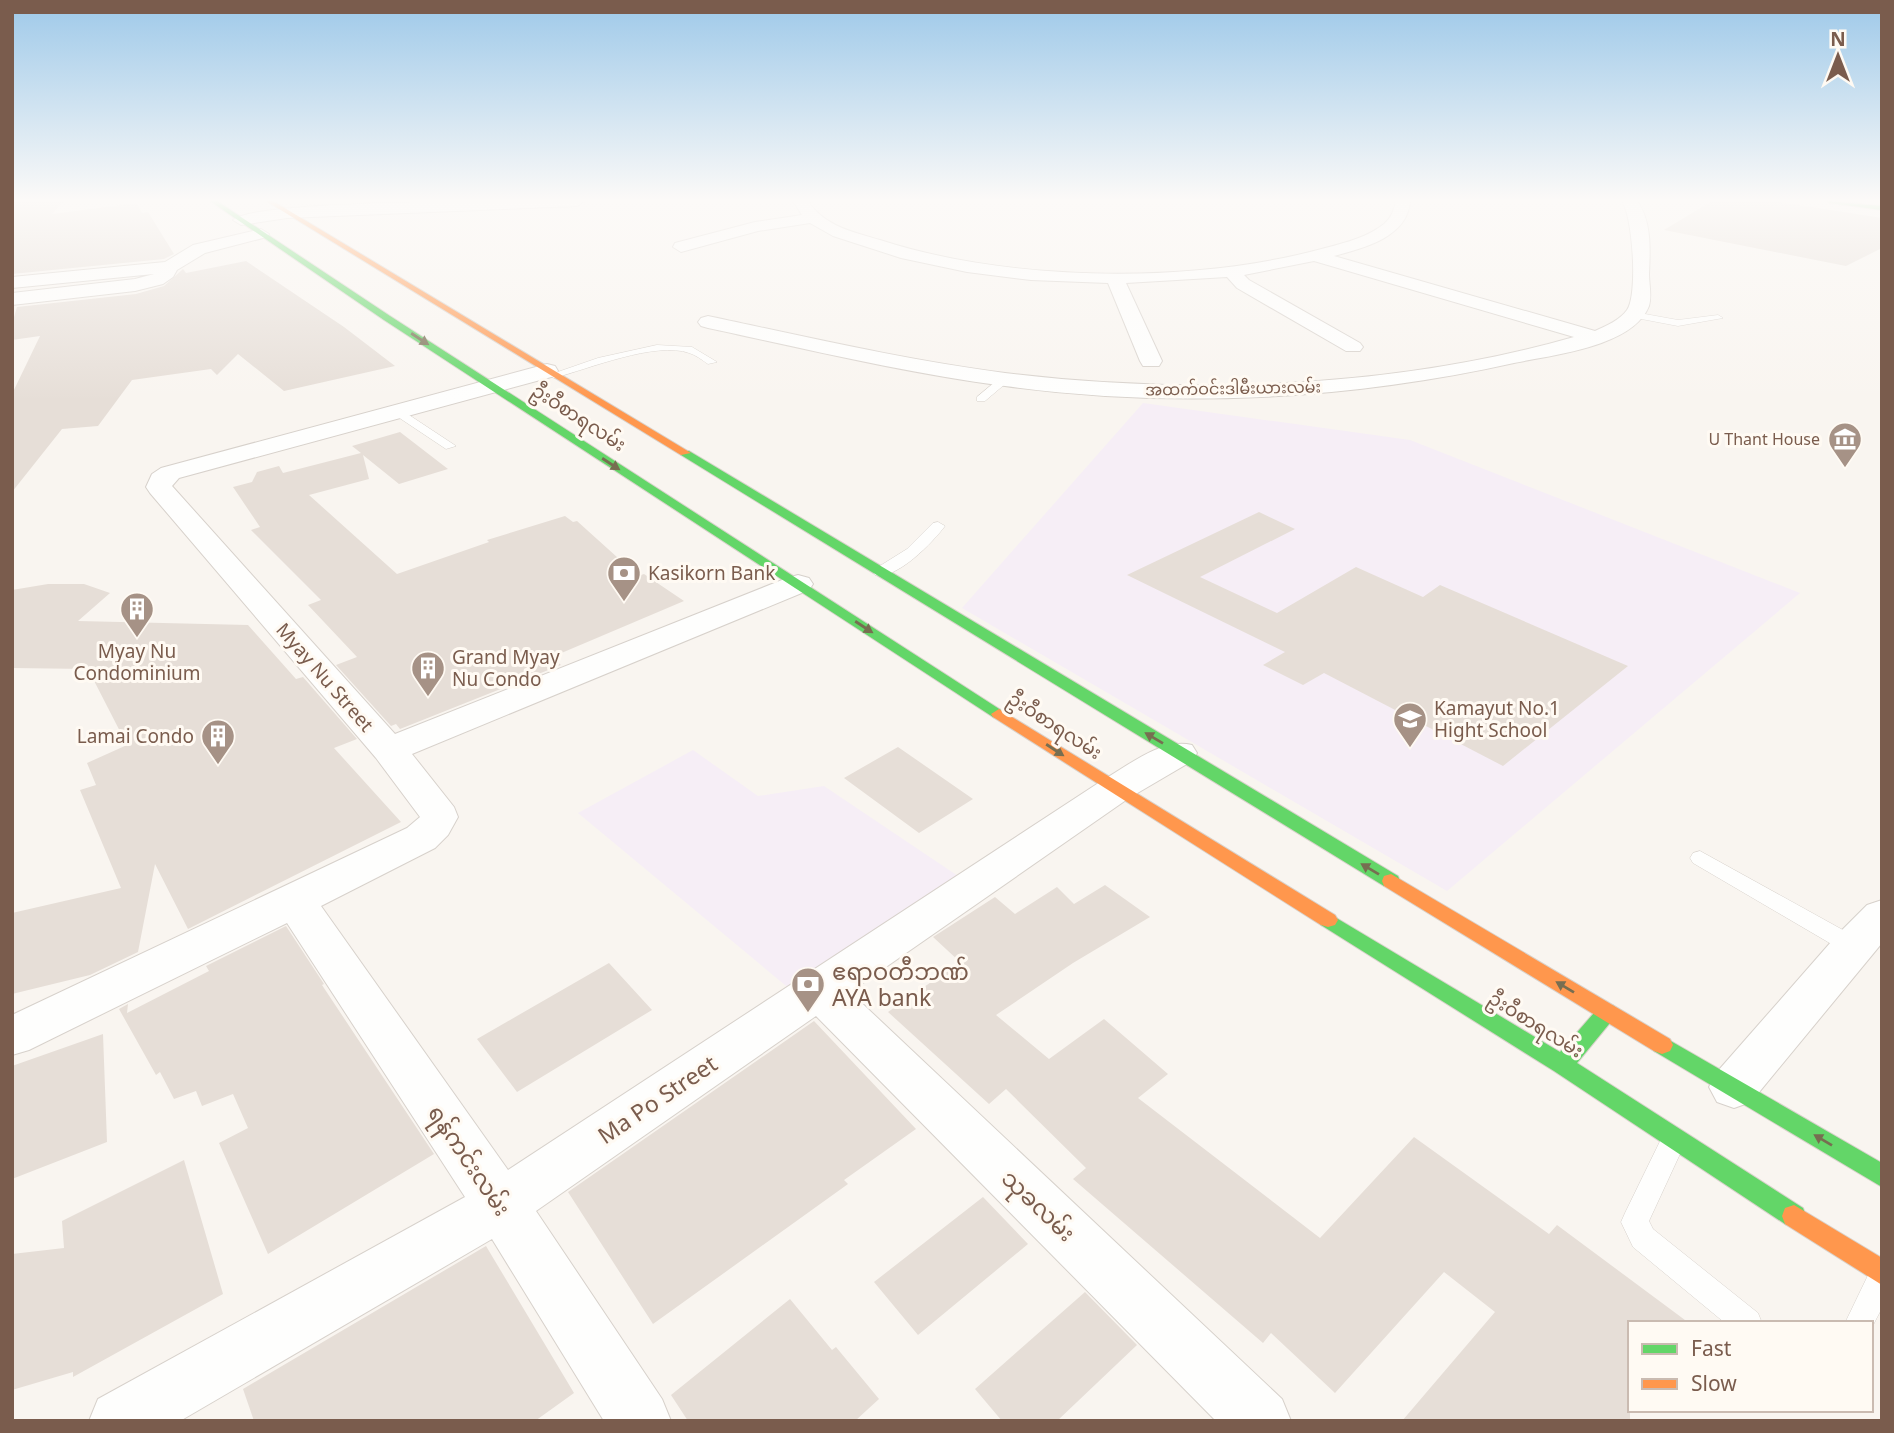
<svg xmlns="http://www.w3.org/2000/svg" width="1894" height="1433" font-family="'Noto Sans','Noto Sans Myanmar',sans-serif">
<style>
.education{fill:#f6eef6}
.building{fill:#e6ded7}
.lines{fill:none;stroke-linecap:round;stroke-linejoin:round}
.lane-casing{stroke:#d7d1cb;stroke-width:1}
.street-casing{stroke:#d7d1cb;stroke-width:2}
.fast-casing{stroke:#d9d2cb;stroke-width:2}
.slow-casing{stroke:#d9d2cb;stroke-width:2}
.lane{fill:#fefefd;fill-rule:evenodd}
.street{fill:#fefefd;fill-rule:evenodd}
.fast{fill:#63d668;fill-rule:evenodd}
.slow{fill:#ff974d;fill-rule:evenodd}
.oneway{fill:#776e51}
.labels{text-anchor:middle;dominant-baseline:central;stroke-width:6;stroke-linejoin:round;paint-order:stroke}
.far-street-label{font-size:16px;fill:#7a5c4d;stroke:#fffaf3}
.far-poi-label{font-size:16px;fill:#7a5c4d;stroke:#fffaf3;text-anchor:end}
.street-label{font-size:19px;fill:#7a5c4d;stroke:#fffaf3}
.poi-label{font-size:19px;fill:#7a5c4d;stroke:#fffaf3;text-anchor:start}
.near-poi-label{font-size:23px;fill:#7a5c4d;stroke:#fffaf3;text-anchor:start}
.near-street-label{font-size:23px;fill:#7a5c4d;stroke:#fffaf3}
</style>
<rect width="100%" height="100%" fill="#f9f5f0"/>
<path class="education" d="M1143 403 1410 440 1800 593 1447 891 962 608Z
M693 750 758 796 824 786 958 876 797 995 578 813Z"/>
<path class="building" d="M12 201H64L52 214 137 203 142 213 148 212 174 254 164 259 12 274Z
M1712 201H1773L1882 218V248L1846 266 1664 230Z
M246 261 344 327 395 366 284 391 238 354 217 375 211 369 132 380 98 426 62 429 12 492V394L40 336 12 340V324L17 307 136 294 164 286 183 269 186 273Z
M400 432 448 469 399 484 363 455 369 479 309 495 397 574 489 542 487 540 565 516 573 522 577 521 638 576 644 574 684 601 552 657 561 665 400 729 396 724 391 726 336 665 357 657 308 605 321 600 251 530 260 527 233 487 252 482 257 472 279 466 283 473 361 453 352 446Z
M1259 512 1295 529 1200 577 1277 613 1356 567 1423 597 1440 585 1628 666 1503 766 1324 673 1303 685 1263 665 1285 652 1127 575Z
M48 584H84L110 593 78 621 248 625 296 679 303 677 357 739 334 748 401 822 188 929 155 864 138 952 90 975 12 994V913L121 888 80 790 96 785 87 763 127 745 88 669 12 668V590Z
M898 747 973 799 919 833 844 778Z
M1105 885 1150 917 1073 963 996 1015 1049 1059 1104 1019 1168 1074 1138 1098 1320 1238 1414 1137 1549 1234 1557 1225 1689 1323H1630V1421H1402L1495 1312 1444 1272 1335 1393 1271 1333 1263 1343 1073 1179 1086 1168 1006 1089 989 1104 888 1012 960 962 933 937 995 897 1015 914 1057 887 1074 904Z
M286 926 324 984 322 985 434 1154 268 1254 219 1143 248 1128 233 1094 202 1106 196 1091 174 1099 160 1072 156 1075 119 1009 128 1004 127 1013 209 971 206 966Z
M609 963 652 1010 517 1092 477 1039Z
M814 1021 916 1129 844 1180 848 1184 653 1324 568 1192Z
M103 1034 107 1142 12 1179V1066Z
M184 1160 223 1294 73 1377V1372L12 1390V1254L64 1248 62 1221Z
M983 1197 1028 1244 918 1335 874 1282Z
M486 1246 574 1393 535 1421H254L243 1389Z
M1085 1292 1137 1345 1057 1421H1002L975 1389Z
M790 1299 832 1350 836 1347 879 1399 855 1421H688L671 1395Z"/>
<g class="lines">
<g class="lane-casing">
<path id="lane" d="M1634 312 1678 320 1718 315 1723 318 1678 326 1631 317 1629 315Z
M657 345 692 347 717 362 708 364C702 360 696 355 689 353 656 341 588 369 554 378L549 375 598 358Z
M1001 377 1011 379 985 401H977V397Z
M392 409H400L456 446 446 449 392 413Z
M938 522 945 526C933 542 897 580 875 575L873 572 875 569 907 549 933 523Z
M1700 851 1861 940 1864 946 1861 952 1853 954 1845 952 1693 863 1690 858 1693 853Z
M1673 1130 1682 1133 1686 1141 1649 1221 1653 1229 1758 1313 1762 1323H1725L1633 1247 1621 1222 1625 1213 1664 1133Z
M1881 1265 1882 1308 1871 1329V1323H1845L1871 1269Z"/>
</g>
<g class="street-casing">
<path id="street" d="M475 201H585L577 206 287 218 241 225 233 220C250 203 439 202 475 201Z
M793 201H808C824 226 853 232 880 240 1007 281 1181 284 1310 252 1335 245 1364 240 1384 224 1392 217 1394 210 1396 201H1410C1408 237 1364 248 1334 256L1595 331C1606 326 1620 320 1627 310 1638 295 1633 217 1622 201H1637C1652 221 1650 250 1649 274 1649 284 1652 296 1649 306 1633 347 1552 355 1514 363 1348 400 1174 409 1005 386 905 373 806 349 708 328L701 326 698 322 701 318 708 316C807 337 905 360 1005 373 1188 396 1396 388 1574 337L1314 261 1244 275 1249 280 1360 343 1363 347 1360 351H1346L1237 288 1227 277 1126 283 1162 361 1159 366H1143L1140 361 1108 283 1031 280 967 272 901 258 833 236 810 223 758 231 681 252 673 247 675 243 755 222 802 215Z
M261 229 269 234 267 237 205 253 177 270 173 277 163 284 135 291 12 305V293L135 279 154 274 12 288V277L165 262 193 245Z
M547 364 555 366 558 371 555 376 179 478 172 486 395 734 787 578 798 575 809 578 813 584 809 590 412 754 454 807 458 817 448 835 435 848 321 906 508 1170 1103 780C1128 766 1162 737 1192 745L1197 753 1192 761 1129 798 850 992 1282 1399 1291 1421H1216L816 1016 536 1211 662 1399 671 1421H604L492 1239 180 1421H89L98 1399 465 1197 287 923 29 1050 12 1055V1015L407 828 420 817 376 758 150 493 146 487 152 474 161 468Z
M1882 900V943L1751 1102 1734 1108 1717 1102 1709 1087 1717 1072 1838 934 1867 905Z"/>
</g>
<g class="fast-casing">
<path id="fast" d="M210 201H217L390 316 1007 714 999 719 993 717 384 320Z
M1827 201 1882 206V210L1830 203Z
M681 451H689L1398 876 1400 881 1398 886H1384L681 455Z
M1328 913 1560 1052 1600 1006 1607 1004 1614 1006 1617 1012 1614 1018 1577 1063 1803 1208 1806 1216 1803 1224 1794 1227 1785 1224 1554 1071 1321 925 1318 920 1321 915Z
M1662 1036 1882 1163V1187L1654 1051 1651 1045 1654 1039Z"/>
</g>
<g class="slow-casing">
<path id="slow" d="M266 201H273L691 453 681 455Z
M999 709 1335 915 1338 920 1335 925 1328 927 1321 925 993 717 991 714Z
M1391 874 1670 1039 1673 1045 1670 1051 1662 1054 1654 1051 1384 886 1382 881 1384 876Z
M1794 1205 1882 1258V1285L1785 1224 1782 1216 1785 1208Z"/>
</g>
<use href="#lane" class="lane"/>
<use href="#street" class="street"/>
<use href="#fast" class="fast"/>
<use href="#slow" class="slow"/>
</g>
<defs><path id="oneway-solid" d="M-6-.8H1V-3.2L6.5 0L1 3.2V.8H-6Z" transform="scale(1.75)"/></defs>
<g class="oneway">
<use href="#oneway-solid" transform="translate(420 339) rotate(33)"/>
<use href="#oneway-solid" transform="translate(611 464) rotate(33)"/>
<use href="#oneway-solid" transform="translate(864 627) rotate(33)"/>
<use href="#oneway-solid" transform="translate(1154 738) rotate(-149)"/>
<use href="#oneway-solid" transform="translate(1055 750) rotate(33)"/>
<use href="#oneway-solid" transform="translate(1370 869) rotate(-149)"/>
<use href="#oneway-solid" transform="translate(1565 987) rotate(-149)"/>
<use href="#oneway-solid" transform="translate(1823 1140) rotate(-149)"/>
</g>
<linearGradient id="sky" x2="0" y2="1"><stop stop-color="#9ec9e9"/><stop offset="0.5" stop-color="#fcfaf8"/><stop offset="1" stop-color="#fcfaf8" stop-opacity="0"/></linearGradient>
<rect width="1894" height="401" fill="url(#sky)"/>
<defs>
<g id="museum-pin" transform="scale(1.75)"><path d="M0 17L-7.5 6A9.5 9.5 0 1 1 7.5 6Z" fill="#a69286" stroke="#fffaf3"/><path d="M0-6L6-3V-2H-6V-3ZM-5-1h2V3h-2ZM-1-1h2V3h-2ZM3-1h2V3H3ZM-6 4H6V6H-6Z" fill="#fff"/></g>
<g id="bank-pin" transform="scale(1.75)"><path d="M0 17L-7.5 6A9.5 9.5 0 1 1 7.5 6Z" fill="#a69286" stroke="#fffaf3"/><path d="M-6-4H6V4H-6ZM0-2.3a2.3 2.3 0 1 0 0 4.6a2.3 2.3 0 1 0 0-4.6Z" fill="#fff"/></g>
<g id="building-pin" transform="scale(1.75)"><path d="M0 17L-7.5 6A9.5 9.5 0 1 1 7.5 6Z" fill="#a69286" stroke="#fffaf3"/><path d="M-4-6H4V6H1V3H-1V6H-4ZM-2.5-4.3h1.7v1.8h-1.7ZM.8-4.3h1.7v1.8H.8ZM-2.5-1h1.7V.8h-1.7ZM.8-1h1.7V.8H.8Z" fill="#fff"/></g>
<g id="school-pin" transform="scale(1.75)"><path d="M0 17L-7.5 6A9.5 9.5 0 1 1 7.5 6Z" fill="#a69286" stroke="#fffaf3"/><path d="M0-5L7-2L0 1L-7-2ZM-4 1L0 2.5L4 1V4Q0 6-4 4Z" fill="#fff"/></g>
</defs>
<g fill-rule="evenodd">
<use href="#museum-pin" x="1845" y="439"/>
<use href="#bank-pin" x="624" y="573"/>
<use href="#building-pin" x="137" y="609"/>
<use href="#building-pin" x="428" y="668"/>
<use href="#school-pin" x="1410" y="719"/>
<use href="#building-pin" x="218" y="736"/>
<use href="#bank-pin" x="808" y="984"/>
</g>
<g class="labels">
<g class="far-street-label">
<text transform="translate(1233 388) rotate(-1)">အထက်ဝင်းဒါမီးယားလမ်း</text>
</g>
<g class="far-poi-label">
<text x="1820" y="439">U Thant House</text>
</g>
<g class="street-label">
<text transform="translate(579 417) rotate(33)">ဦးဝီစာရလမ်း</text>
<text transform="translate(325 677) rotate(49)">Myay Nu Street</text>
<text transform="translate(1055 725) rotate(33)">ဦးဝီစာရလမ်း</text>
<text transform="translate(1536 1024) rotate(32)">ဦးဝီစာရလမ်း</text>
</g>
<g class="poi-label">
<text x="648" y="573">Kasikorn Bank</text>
<text x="137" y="651" text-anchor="middle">Myay Nu<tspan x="137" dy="22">Condominium</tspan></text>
<text x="452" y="657">Grand Myay<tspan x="452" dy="22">Nu Condo</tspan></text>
<text x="1434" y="708">Kamayut No.1<tspan x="1434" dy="22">Hight School</tspan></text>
<text x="194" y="736" text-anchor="end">Lamai Condo</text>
</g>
<g class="near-poi-label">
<text x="832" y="971">ဧရာဝတီဘဏ်<tspan x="832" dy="26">AYA bank</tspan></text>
</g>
<g class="near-street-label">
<text transform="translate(657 1099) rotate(-34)">Ma Po Street</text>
<text transform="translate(470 1160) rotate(56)">ရန်ကင်းလမ်း</text>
<text transform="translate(1039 1205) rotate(44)">သုခလမ်း</text>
</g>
</g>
<rect width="1894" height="1433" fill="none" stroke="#7a5c4d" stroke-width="28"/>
<rect x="1628" y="1321" width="245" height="91" fill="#fffaf3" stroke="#cabbb1" stroke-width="2"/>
<rect x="1642" y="1344" width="35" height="10" fill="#63d668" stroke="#cabbb1" stroke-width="2"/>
<text x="1691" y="1356" font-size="21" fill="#7a5c4d">Fast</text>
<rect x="1642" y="1379" width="35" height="10" fill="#ff974d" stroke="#cabbb1" stroke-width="2"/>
<text x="1691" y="1391" font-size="21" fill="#7a5c4d">Slow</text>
<g transform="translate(1838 56)" stroke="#fffaf3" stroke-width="5" paint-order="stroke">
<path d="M0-5L12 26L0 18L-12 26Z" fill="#7a5c4d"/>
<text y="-10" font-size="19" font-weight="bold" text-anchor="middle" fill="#7a5c4d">N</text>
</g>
</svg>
